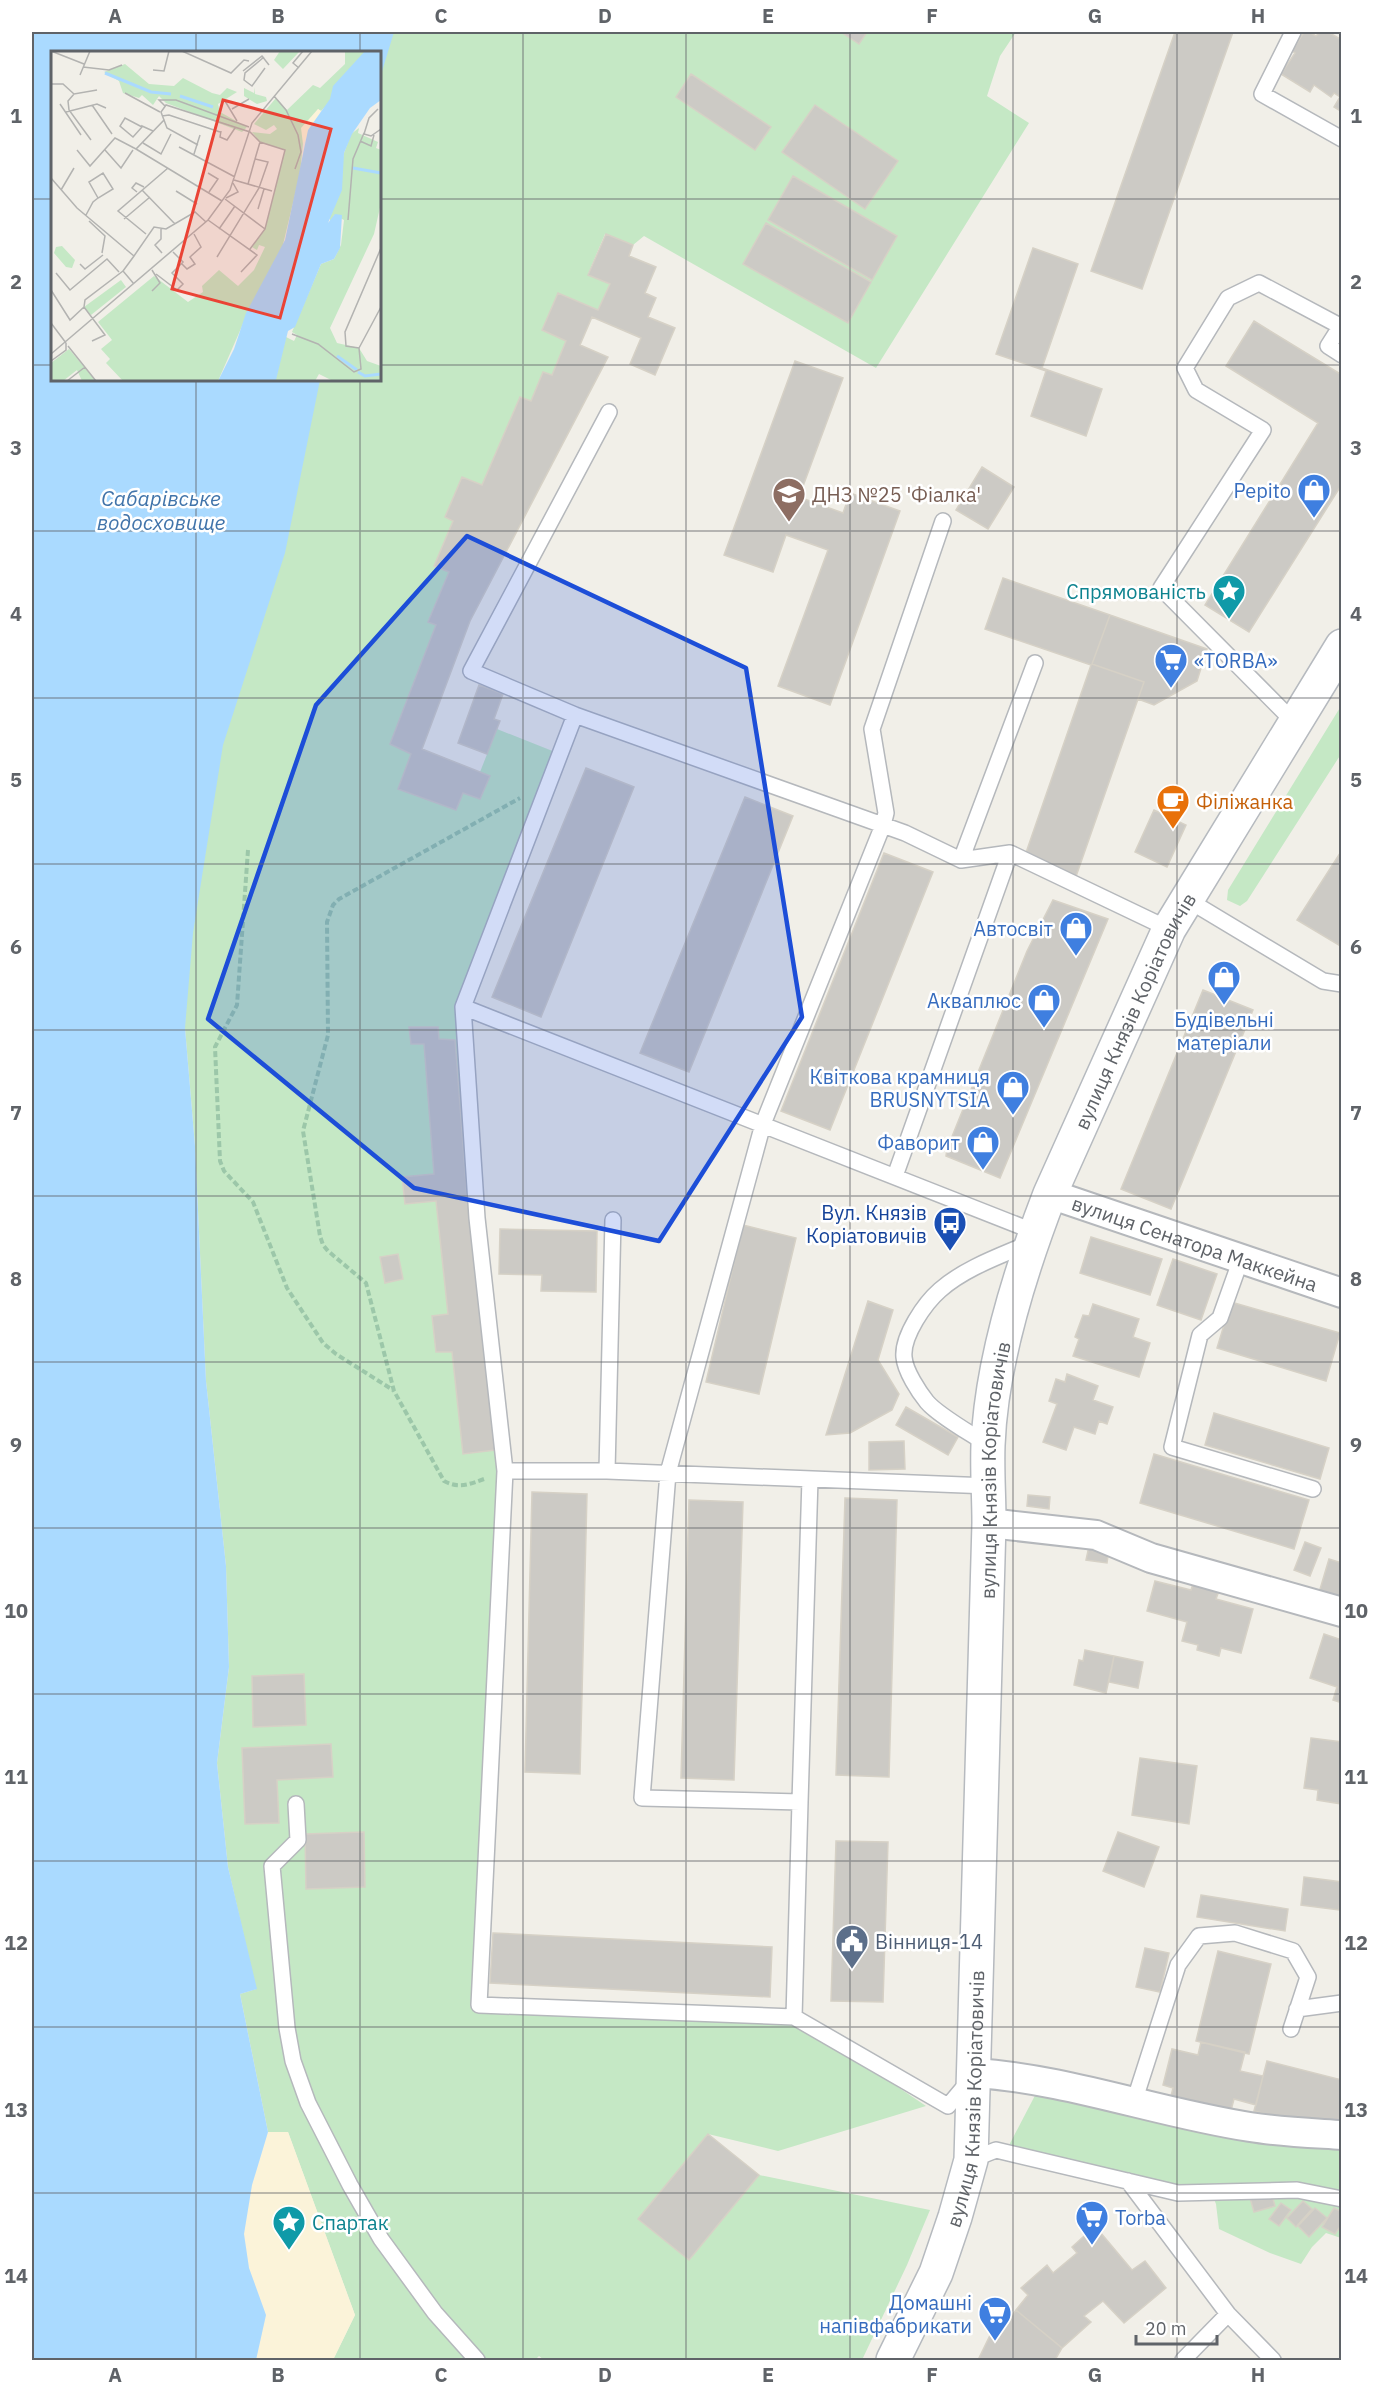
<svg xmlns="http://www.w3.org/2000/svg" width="1373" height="2392" font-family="'IBM Plex Sans',sans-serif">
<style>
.green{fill:#c5e8c5}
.sand{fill:#fbf3d9}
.water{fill:#aadaff}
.building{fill:#cccac5;stroke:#d6d1c6;stroke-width:1.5}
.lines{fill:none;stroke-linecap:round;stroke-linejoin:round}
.service-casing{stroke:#b5b8bc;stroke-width:18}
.minor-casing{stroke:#b5b8bc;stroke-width:32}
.secondary-casing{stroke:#b6babf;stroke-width:36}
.path{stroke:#9cc7a9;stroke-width:4;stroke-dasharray:6 3;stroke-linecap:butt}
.service{stroke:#fff;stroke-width:15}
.minor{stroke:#fff;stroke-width:28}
.secondary{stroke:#fff;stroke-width:33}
.marked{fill:#1d4ed8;fill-opacity:0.2;stroke:#1d4ed8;stroke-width:4.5;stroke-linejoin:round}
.grid{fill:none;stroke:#5f6368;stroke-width:1.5;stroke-opacity:0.55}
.labels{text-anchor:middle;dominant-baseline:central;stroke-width:5;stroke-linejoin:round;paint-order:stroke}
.shop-label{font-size:20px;fill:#366cbe;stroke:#fff;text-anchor:end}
.education-label{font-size:20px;fill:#785e54;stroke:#fff;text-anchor:start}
.culture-label{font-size:20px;fill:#0d838f;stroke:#fff;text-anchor:end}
.food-label{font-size:20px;fill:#c56008;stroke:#fff;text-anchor:start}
.street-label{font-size:20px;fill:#5f6368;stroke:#fff}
.transit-label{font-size:20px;fill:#164399;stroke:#fff;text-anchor:end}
.service-label{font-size:20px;fill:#4e5e75;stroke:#fff;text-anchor:start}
.water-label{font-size:21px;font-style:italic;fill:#4174aa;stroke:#fff}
.inset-river{fill:none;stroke:#aadaff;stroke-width:3}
.inset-road{fill:none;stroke:#b3b3b1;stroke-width:1.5}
.view{fill:#ea4335;fill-opacity:0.15;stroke:#ea4335;stroke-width:3}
.inset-edge{fill:none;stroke:#5f6368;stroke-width:3}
.neatline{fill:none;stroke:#5f6368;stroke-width:2}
.grid-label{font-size:20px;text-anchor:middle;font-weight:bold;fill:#5f6368}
</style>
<rect width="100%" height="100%" fill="#f1efe8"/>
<path class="green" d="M343 32H1016L1000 56 987 96 1029 123 876 368 644 236 633 245 605 234 588 274 610 284 598 310 543 330 566 341 552 375 531 401 520 397 482 485 462 477 445 517 453 521 434 566 449 572 428 621 436 625 390 744 411 754 455 809 463 793 480 799 490 776 480 772 497 729 560 754 463 1007 505 1471 479 2005 794 2017 926 2106 778 2151 708 2134 639 2218 759 2175 930 2210 907 2265 862 2360H544L539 2356 535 2360H333L355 2315 288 2132H268L240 1994 256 1989 228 1867 217 1763 229 1667 226 1566 206 1381 195 1146 185 1028 190 715 286 380H380V52Z
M1341 706V754L1247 901 1240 906 1227 900 1228 890Z
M1042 2082 1341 2135V2238L1326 2233 1312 2247 1301 2264 1270 2253 1219 2229 1216 2204 1211 2192 1005 2153Z"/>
<path class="sand" d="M268 2132H288L355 2315 333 2360H256L266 2315 249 2268 244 2234 252 2185Z"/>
<path class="water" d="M32 32H394L380 78V52H52V380H320L285 553 223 745 193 933 185 1028 195 1146 206 1381 226 1566 229 1667 217 1763 228 1867 257 1989 240 1994 268 2132 252 2185 244 2234 249 2268 266 2315 256 2360H32Z"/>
<path class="building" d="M841 32H867L859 44Z
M1175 32H1233L1142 289 1091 271Z
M1304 32H1309L1316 36 1320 32H1328L1342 40V112L1334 107 1340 97 1334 93 1331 97 1314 85 1310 92 1281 74 1295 53 1292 51Z
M691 74 771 127 755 150 676 97Z
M815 105 898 161 865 209 782 152Z
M793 176 897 236 872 280 768 220Z
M766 223 871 282 848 323 743 264Z
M606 234 633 245 629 256 656 267 645 293 656 298 648 317 675 328 655 375 630 364 641 338 592 317 580 345 608 357 470 621 422 749 490 776 480 799 463 793 456 810 398 789 411 754 390 744 436 625 428 622 449 572 434 566 453 521 445 517 462 477 482 485 520 397 531 401 543 372 552 375 566 341 542 330 558 293 598 310 610 284 588 275Z
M1033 248 1078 264 1042 368 1102 389 1086 436 1031 416 1046 371 996 354Z
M1254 321 1342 375V484L1249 632 1205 605 1318 423 1226 366Z
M795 361 843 378 799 497 843 513 850 493 900 511 830 705 778 686 828 550 786 535 773 572 724 555Z
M982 467 1014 487 988 529 956 510Z
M1003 578 1110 615 1092 664 1144 682 1073 885 1021 867 1091 665 985 629Z
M1110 615 1207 649 1197 681 1154 705 1138 699 1144 682 1092 664Z
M479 685 503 694 494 719 500 721 487 754 458 743Z
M586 768 634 787 541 1017 492 997Z
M745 797 793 816 689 1072 640 1053Z
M1154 810 1186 825 1167 867 1135 852Z
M1342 850V947L1297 920Z
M884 853 933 872 830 1130 781 1111Z
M1053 900 1108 919 1000 1178 946 1156 947 1149 1027 951Z
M1203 990 1253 1010 1171 1209 1121 1189Z
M409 1027H438L439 1039 455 1040 467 1197 495 1450 463 1454 452 1352H436L432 1316 448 1314 436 1201 405 1204 402 1177 434 1174 424 1044H411Z
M743 1225 796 1238 759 1394 706 1382Z
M500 1229 597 1231 596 1292 541 1291 542 1275 499 1274Z
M1091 1237 1162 1259 1150 1295 1080 1273Z
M398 1254 403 1279 385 1283 380 1257Z
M1173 1259 1217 1274 1201 1320 1157 1305Z
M868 1301 893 1310 878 1360 899 1394 892 1410 850 1433 826 1435Z
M1231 1302 1340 1333 1326 1381 1217 1348Z
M1093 1304 1139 1319 1133 1337 1150 1343 1139 1377 1073 1356 1079 1339 1075 1337 1083 1315 1089 1316Z
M1067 1374 1098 1386 1093 1400 1113 1407 1107 1424 1099 1421 1095 1434 1074 1427 1066 1450 1043 1442 1057 1404 1049 1401 1056 1379 1065 1382Z
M906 1407 958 1437 948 1455 896 1425Z
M1214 1413 1329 1448 1320 1479 1205 1445Z
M904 1441 905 1469 869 1470V1442Z
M1154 1454 1309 1500 1294 1549 1140 1503Z
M532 1492 587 1494 580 1774 525 1772Z
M1028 1495 1050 1497 1049 1509 1027 1506Z
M845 1498 897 1500 889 1777 836 1775Z
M689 1500 743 1502 734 1780 681 1778Z
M1305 1542 1321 1548 1310 1576 1294 1570Z
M1089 1546 1109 1549 1107 1563 1086 1560Z
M1329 1559 1342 1563V1603L1318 1596Z
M1155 1581 1191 1590 1193 1584 1219 1591 1216 1599 1253 1609 1241 1653 1221 1648 1219 1656 1197 1650 1198 1645 1182 1641 1187 1622 1147 1611Z
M1324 1634 1342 1640V1703L1333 1700 1337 1687 1310 1678Z
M1085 1650 1114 1656 1106 1693 1074 1685 1079 1660 1083 1661Z
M1114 1656 1143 1662 1138 1688 1109 1682Z
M304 1674 306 1725 253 1727 252 1676Z
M1311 1738 1342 1742V1804L1317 1800 1318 1790 1304 1788Z
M331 1744 333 1777 277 1780 279 1823 245 1824 242 1748Z
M1140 1758 1197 1766 1189 1824 1132 1815Z
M364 1832 365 1887 306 1889 305 1834Z
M1118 1832 1159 1847 1144 1887 1103 1871Z
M836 1841 888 1842 883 2002 831 2001Z
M1304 1877 1342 1882 1339 1910 1301 1905Z
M1201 1895 1288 1909 1285 1931 1197 1917Z
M493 1933 772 1947 770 1997 490 1983Z
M1145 1948 1169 1953 1160 1992 1136 1987Z
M1218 1951 1271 1964 1249 2054 1196 2041Z
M1201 2042 1245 2052 1240 2071 1263 2076 1256 2105 1234 2099 1229 2118 1169 2104 1173 2088 1163 2085 1172 2049 1198 2055Z
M1267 2061 1342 2080V2132L1254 2111Z
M708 2134 759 2175 689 2260 638 2219Z
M1271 2192 1275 2206 1254 2212 1250 2198Z
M1303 2201 1312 2209 1296 2227 1287 2218Z
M1281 2203 1291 2210 1279 2226 1269 2219Z
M1315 2208 1327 2218 1309 2237 1298 2226Z
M1334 2208 1342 2212V2224L1335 2234 1322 2227Z
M1095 2226 1132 2270 1145 2261 1166 2288 1124 2323 1103 2301 1084 2316 1091 2322 1062 2348 1016 2310 1028 2295 1021 2288 1047 2265 1053 2273 1077 2253 1072 2247Z
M1016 2310 1062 2348 1055 2360H978L997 2321 1005 2325Z"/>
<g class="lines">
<g class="service-casing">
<path id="service" d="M1293 32 1262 94 1342 139
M1342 324 1328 346 1342 355
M609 412 471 671 575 715 905 833 961 860 1010 853 1169 929
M575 715 463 1007 477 1218 505 1471 479 2005 794 2017 948 2106 969 2081
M1294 722 1161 588 1263 430 1196 390 1185 368 1228 298 1259 283 1340 326
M961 860 1035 663
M1188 900 1323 981 1342 984
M463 1007 1035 1232
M895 1176 1010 853
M1241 1259 1220 1318 1200 1335 1172 1447 1313 1489
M988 1445C972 1434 939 1416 927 1402 919 1392 905 1371 904 1357 902 1336 925 1303 940 1290 965 1268 1000 1256 1030 1243
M505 1471H607L989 1486
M607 1471 613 1220
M800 1802 810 1479
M296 1804 298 1840 272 1866 287 2028 293 2061 308 2103 350 2185 381 2239 435 2313 477 2360
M1297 2009 1342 2003
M794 2017 800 1802 642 1798 668 1473 763 1124 883 825 886 813 872 729 943 521
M1134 2102 1178 1965 1199 1936 1235 1933 1293 1951 1308 1977 1291 2029
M971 2160 996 2150 1178 2193 1297 2190 1342 2199
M1128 2181 1228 2314 1273 2360
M1183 2360 1228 2314"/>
</g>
<g class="minor-casing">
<g id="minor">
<path id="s1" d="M1050 1194 1342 1293"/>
<path d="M989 1523 1096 1535 1151 1558 1342 1612"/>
<path d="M975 2073C1068 2079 1158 2113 1250 2127 1280 2132 1311 2133 1342 2135"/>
</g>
</g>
<g class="secondary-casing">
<g id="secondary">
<path id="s2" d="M893 2360 936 2273 955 2217 971 2160 989 1523C989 1497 987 1471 988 1445 991 1365 1021 1269 1050 1194L1169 929 1342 646"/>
</g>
</g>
<path class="path" d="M248 850 237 1005 215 1047 220 1161 224 1171 253 1202 287 1288 323 1343 336 1354 393 1390
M484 1479C470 1484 459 1489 444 1481L394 1391 366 1283 328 1251 323 1245 320 1236 303 1131 328 1035 327 922 333 905 339 899 520 798"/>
<use href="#service" class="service"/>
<use href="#minor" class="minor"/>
<use href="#secondary" class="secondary"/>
</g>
<path class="marked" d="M467 536 746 668 802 1017 659 1241 414 1188 208 1019 316 705Z"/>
<path class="grid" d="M196 32V52M360 32V52M523 32V2360M686 32V2360M850 32V2360M1013 32V2360M1177 32V2360M32 199H52M380 199H1342M32 365H52M380 365H1342M196 380V2360M360 380V2360M32 531H1342M32 698H1342M32 864H1342M32 1030H1342M32 1196H1342M32 1362H1342M32 1528H1342M32 1694H1342M32 1861H1342M32 2027H1342M32 2193H1342"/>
<defs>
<g id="shop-pin" transform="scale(1.725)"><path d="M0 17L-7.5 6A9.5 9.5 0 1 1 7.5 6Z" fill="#3f7fe0" stroke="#fff"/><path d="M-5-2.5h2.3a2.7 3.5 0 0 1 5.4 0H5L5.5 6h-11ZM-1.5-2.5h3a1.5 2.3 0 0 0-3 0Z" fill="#fff"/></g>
<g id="school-pin" transform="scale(1.725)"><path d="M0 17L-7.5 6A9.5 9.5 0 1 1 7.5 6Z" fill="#8d6e63" stroke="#fff"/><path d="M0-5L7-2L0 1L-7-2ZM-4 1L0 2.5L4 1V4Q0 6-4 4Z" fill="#fff"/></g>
<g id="sight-pin" transform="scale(1.725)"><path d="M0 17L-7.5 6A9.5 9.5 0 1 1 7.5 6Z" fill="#0f9aa8" stroke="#fff"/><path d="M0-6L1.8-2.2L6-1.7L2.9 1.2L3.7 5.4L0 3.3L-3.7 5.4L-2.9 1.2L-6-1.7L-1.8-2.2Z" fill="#fff"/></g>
<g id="supermarket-pin" transform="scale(1.725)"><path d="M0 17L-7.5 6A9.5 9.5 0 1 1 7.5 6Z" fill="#3f7fe0" stroke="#fff"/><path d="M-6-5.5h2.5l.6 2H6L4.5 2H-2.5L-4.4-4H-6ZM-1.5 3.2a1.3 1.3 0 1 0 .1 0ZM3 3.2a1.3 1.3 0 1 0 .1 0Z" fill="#fff"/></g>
<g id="cafe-pin" transform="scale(1.725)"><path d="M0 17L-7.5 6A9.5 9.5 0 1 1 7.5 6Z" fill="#e8710a" stroke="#fff"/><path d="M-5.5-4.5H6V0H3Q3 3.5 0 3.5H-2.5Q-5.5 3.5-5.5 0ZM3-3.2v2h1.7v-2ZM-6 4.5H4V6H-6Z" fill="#fff"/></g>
<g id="bus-pin" transform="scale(1.725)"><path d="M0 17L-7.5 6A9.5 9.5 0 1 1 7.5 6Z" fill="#1a4fb4" stroke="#fff"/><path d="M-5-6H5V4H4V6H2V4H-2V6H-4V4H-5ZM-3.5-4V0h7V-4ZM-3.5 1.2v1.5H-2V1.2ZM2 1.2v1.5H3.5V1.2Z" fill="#fff"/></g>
<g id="civic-pin" transform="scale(1.725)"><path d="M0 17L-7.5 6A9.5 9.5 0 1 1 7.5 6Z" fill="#5c6f8a" stroke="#fff"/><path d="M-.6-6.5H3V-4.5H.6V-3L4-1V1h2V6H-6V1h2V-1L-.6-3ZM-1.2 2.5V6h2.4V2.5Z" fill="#fff"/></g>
</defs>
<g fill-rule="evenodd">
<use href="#shop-pin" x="1314" y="490"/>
<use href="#school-pin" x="789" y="494"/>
<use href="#sight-pin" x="1229" y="591"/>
<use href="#supermarket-pin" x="1171" y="660"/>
<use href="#cafe-pin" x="1173" y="801"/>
<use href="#shop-pin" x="1076" y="928"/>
<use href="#shop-pin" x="1224" y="977"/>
<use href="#shop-pin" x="1044" y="1000"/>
<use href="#shop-pin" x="1013" y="1087"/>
<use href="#shop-pin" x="983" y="1142"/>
<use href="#bus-pin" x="950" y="1223"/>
<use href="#civic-pin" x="852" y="1941"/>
<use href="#supermarket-pin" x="1092" y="2217"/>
<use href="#sight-pin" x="289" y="2222"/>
<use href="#supermarket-pin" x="995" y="2313"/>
</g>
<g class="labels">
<g class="shop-label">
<text x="1291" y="490">Pepito</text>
<text x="1194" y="660" text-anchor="start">«TORBA»</text>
<text x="1053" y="928">Автосвіт</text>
<text x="1021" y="1000">Акваплюс</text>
<text x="1224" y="1019" text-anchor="middle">Будівельні<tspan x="1224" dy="23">матеріали</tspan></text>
<text x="990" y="1076">Квіткова крамниця<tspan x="990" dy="23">BRUSNYTSIA</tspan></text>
<text x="960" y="1142">Фаворит</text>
<text x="1115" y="2217" text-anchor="start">Torba</text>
<text x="972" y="2302">Домашні<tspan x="972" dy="23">напівфабрикати</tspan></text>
</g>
<g class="education-label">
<text x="812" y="494">ДНЗ №25 'Фіалка'</text>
</g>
<g class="culture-label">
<text x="1206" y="591">Спрямованість</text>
<text x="312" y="2222" text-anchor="start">Спартак</text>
</g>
<g class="food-label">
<text x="1196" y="801">Філіжанка</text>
</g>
<g class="street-label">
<text stroke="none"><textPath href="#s2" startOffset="1392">вулиця Князів Коріатовичів</textPath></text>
<text stroke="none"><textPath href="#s1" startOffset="153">вулиця Сенатора Маккейна</textPath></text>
<text stroke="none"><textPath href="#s2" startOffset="906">вулиця Князів Коріатовичів</textPath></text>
<text stroke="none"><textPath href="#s2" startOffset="276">вулиця Князів Коріатовичів</textPath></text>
</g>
<g class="transit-label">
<text x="927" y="1212">Вул. Князів<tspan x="927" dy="23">Коріатовичів</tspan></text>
</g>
<g class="service-label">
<text x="875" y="1941">Вінниця-14</text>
</g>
<g class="water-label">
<text x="161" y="498">Сабарівське<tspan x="161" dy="24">водосховище</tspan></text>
</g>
</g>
<g transform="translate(51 51)">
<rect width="330" height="330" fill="#f1efe8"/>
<path d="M229 0 245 1 249 0 232 18 223 9ZM294 0H327L270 60 267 58 252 92 249 123 229 206 195 266 167 330H72L55 312 59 308 50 298 61 289 47 271 103 225 137 251 152 241 151 235 168 219 187 235 203 219 214 196 208 194 206 199 201 196 214 178 234 99 209 91 201 81 219 83 226 78 223 74 215 79 203 73 225 47 236 59 262 34 269 37 294 13ZM74 13 98 33 123 35 132 27 161 42 169 44 176 37 186 41 167 53 169 61 196 76 191 81 115 52 108 45 102 54 91 44 88 47 72 42 68 30 53 21ZM203 36 204 43 215 46 216 50 206 53 193 45V37L203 42ZM308 77 307 82 327 91 325 97 330 99V152L323 183 279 277 286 292 308 297 316 310 330 315V330H282L268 323 264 330H224L235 286 243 290 246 284 241 281 270 213 283 208 290 194 293 169 283 164 281 177 278 165 293 102 300 83ZM11 195 24 209 21 217 15 216 3 202 5 196ZM70 229 75 236 40 264 33 256ZM18 298 45 330H31L26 319 12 330H0V312Z" fill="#c5e8c5"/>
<path d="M267 58 270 60 252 93 250 77Z" fill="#fbf3d9"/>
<path d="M314 0H330V49L319 57 301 83 293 102 291 139 277 172 284 163 291 164 289 197 283 208 270 213 244 276 237 280 225 329 167 330 183 298 195 262 234 189 257 79 279 48 282 35Z" fill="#aadaff"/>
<path class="inset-river" d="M54 22 100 41 120 43M129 45 162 56M302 117 330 122M286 305 306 319M307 321 314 325 330 323"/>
<path class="inset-road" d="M0 0 33 13M121 0H131L180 22 193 9 198 10M213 6 194 22 193 29 201 35 214 17M32 16 58 19 71 14M248 17 242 12 252 0M102 19 113 20 118 0M192 20 211 5 218 14M29 24 39 0M0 33H12L23 43 46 39M74 42 109 61M23 43 17 50 18 59 40 89M223 45 235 59 247 84 250 101 244 118M174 50 186 70M9 53 30 84M41 54 61 83M114 55 108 49H125L198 76M181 58 198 48M327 58 318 67 313 83 320 85 330 78M15 61 46 53 55 57M111 65 118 64 169 81M113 69 116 77 147 94M91 76 74 67 69 75 82 86 91 76V75L102 80M170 80 169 86 176 89 184 77M309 90 320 95 323 84M92 92 110 103 120 83M128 96 184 126M85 98 171 150M26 99 39 115 64 87 85 98 113 69 110 61 115 54 199 81 209 91 234 99 214 178 199 198M54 99 70 117 82 99M143 103 149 84M157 122 167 128 158 141M0 127 26 157 83 205 72 220 83 233M183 129 221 140M197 133 204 108M10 139 23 117M91 139 124 173M125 140 146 153M86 141 81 137 85 132 93 136M175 147 187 141 182 132M174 148 214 178M207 158 213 138M35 164 42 151 47 147 62 138 52 122 38 131 47 147M73 168 99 146M157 169 206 204 190 221M297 169 302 108 313 82M38 170 54 185 51 202M110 178V188L104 194 111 202M168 178 184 155M95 183 67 160 117 117M83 205 103 176 115 178 144 161 155 171M166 206 208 137 217 111 204 108 209 91M29 213 34 218 52 204M131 213 136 218 144 213 139 206 150 196 143 183M101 219 109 232 101 240M5 222 19 239 56 208 68 221M105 223 126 239 132 233 121 222 132 211 122 201M0 239 19 269 33 256 34 249 72 220M33 256 54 284 41 290M0 272 15 292M241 283 267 293 303 321 310 318 308 297M17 295 45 330M308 297 295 295 294 281 330 197M308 297 330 256M0 303 157 169 179 139 201 72 261 0M0 310 15 299V292M16 330 34 316"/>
<path class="view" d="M172 49 280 78 229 267 121 238Z"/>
<rect width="330" height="330" class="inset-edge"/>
</g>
<rect width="1373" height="2392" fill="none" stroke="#ffffff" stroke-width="66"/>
<path d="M1136 2335v9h81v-9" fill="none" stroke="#5f6368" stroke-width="3"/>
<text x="1145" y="2335" font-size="18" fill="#5f6368" stroke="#ffffff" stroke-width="4.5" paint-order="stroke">20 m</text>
<rect x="33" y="33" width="1307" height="2326" class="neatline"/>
<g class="grid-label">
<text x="115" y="23">A</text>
<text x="278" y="23">B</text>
<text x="441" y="23">C</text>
<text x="605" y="23">D</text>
<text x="768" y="23">E</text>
<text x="932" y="23">F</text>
<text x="1095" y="23">G</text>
<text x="1258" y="23">H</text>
<text x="16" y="123">1</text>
<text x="1356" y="123">1</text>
<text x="16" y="289">2</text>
<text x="1356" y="289">2</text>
<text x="16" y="455">3</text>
<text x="1356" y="455">3</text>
<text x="16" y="621">4</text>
<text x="1356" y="621">4</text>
<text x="16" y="787">5</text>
<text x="1356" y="787">5</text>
<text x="16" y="954">6</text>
<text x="1356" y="954">6</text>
<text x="16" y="1120">7</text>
<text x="1356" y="1120">7</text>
<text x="16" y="1286">8</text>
<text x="1356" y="1286">8</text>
<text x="16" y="1452">9</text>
<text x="1356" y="1452">9</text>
<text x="16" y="1618">10</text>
<text x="1356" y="1618">10</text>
<text x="16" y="1784">11</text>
<text x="1356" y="1784">11</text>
<text x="16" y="1950">12</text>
<text x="1356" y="1950">12</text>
<text x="16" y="2117">13</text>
<text x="1356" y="2117">13</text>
<text x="16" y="2283">14</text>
<text x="1356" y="2283">14</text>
<text x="115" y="2382">A</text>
<text x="278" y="2382">B</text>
<text x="441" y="2382">C</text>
<text x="605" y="2382">D</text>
<text x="768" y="2382">E</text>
<text x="932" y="2382">F</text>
<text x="1095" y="2382">G</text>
<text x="1258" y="2382">H</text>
</g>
</svg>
